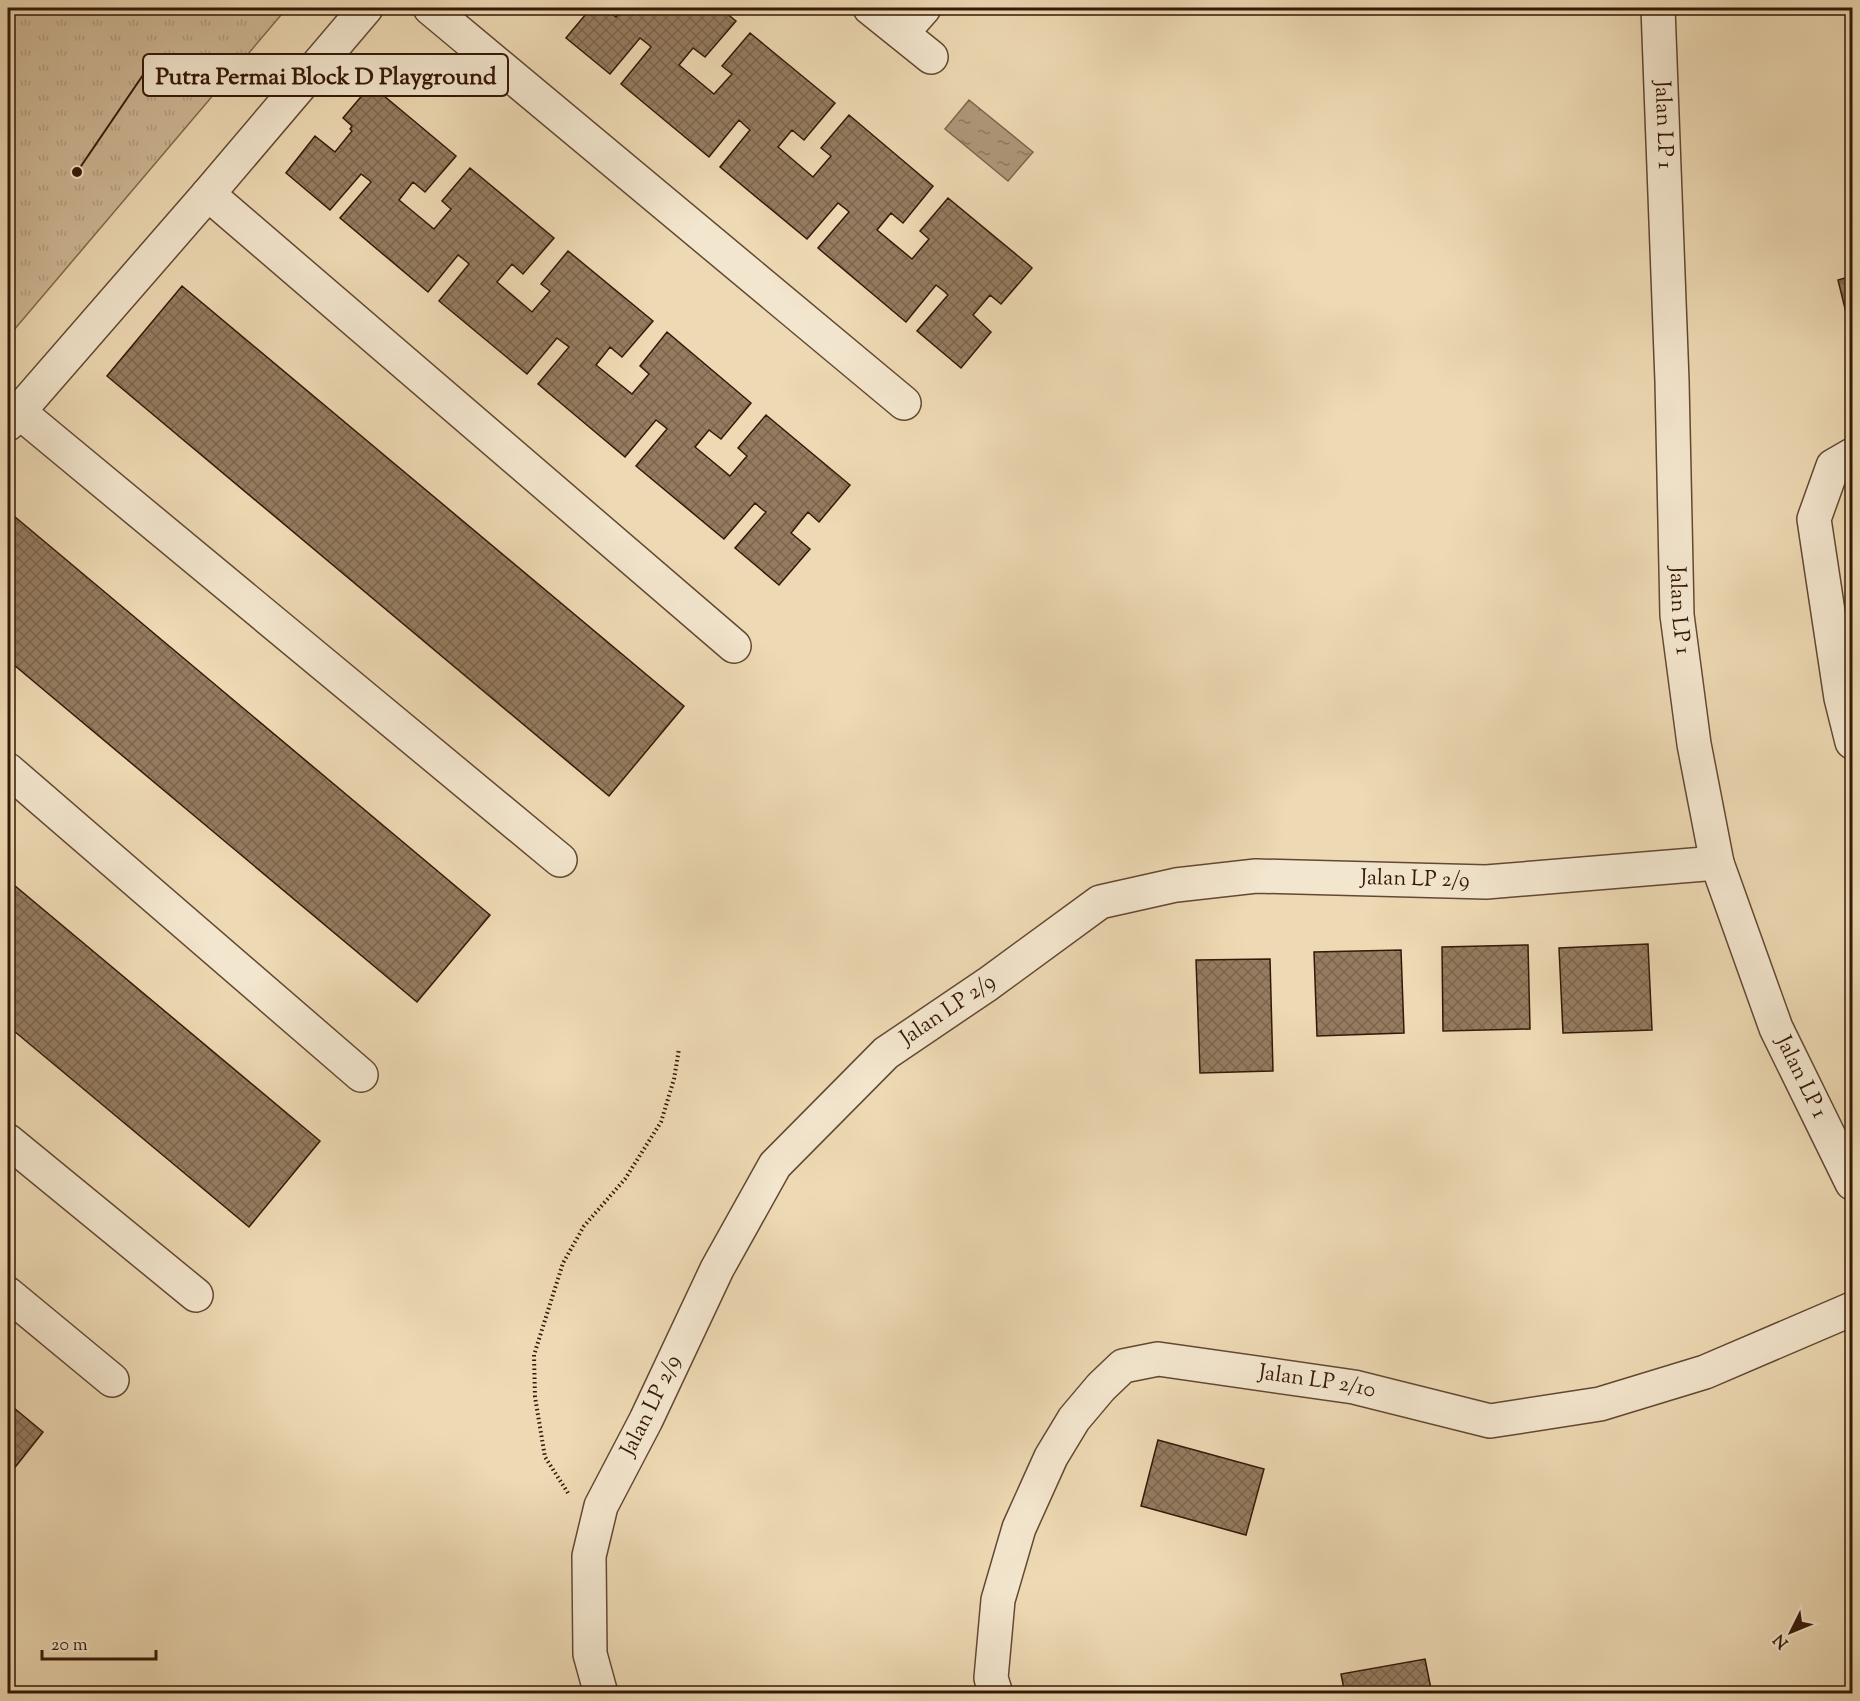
<svg xmlns="http://www.w3.org/2000/svg" width="1860" height="1701" font-family="'Sorts Mill Goudy',serif">
<style>
.grass{fill:url(#grass-tufts);stroke:#82684e;stroke-width:1.5}
.water{fill:url(#water-ripples);stroke:#7e644b;stroke-width:1.5}
.building{fill:url(#building-cross-hatch);stroke:#351807;stroke-width:1.5}
.lines{fill:none;stroke-linecap:round;stroke-linejoin:round}
.minor-casing{stroke:#634832;stroke-width:36}
.path{stroke:#351807;stroke-width:4;stroke-dasharray:1.5 3;stroke-linecap:butt}
.minor{stroke:#f3e6ce;stroke-width:33}
.labels{text-anchor:middle;dominant-baseline:central;stroke-width:6;stroke-linejoin:round;paint-order:stroke}
.street-label{font-size:22px;fill:#351807;stroke:#f3e6ce}
.leader{fill:none;stroke:#351807;stroke-width:2}
.callout-dot{fill:#351807;stroke:#f3e6ce;stroke-width:2}
.callout{fill:#f3e6ce;stroke:#351807;stroke-width:2}
.callout-label{font-size:24px;text-anchor:middle;font-weight:bold;fill:#351807}
</style>
<defs>
<pattern id="grass-tufts" width="24" height="20" patternUnits="userSpaceOnUse" patternTransform="scale(1.5)"><rect width="24" height="20" fill="#ceb896"/><path d="M3 7l-1-3M5 7V3M7 7l1-3M15 17l-1-3M17 17v-4M19 17l1-3" fill="none" stroke="#b29d80"/></pattern>
<pattern id="water-ripples" width="26" height="14" patternUnits="userSpaceOnUse" patternTransform="scale(1.5)"><rect width="26" height="14" fill="#ae9779"/><path d="M2 4q2-2 4 0t4 0M15 11q2-2 4 0t4 0" fill="none" stroke="#8e7a61"/></pattern>
<pattern id="building-cross-hatch" width="8" height="8" patternUnits="userSpaceOnUse" patternTransform="scale(1.5)"><rect width="8" height="8" fill="#957c60"/><path d="M0 0l8 8M0 8l8-8" fill="none" stroke="#7a654d"/></pattern>
</defs>
<rect width="100%" height="100%" fill="#edd9b3"/>
<filter id="stains"><feTurbulence type="fractalNoise" baseFrequency=".00333" numOctaves="4"/><feColorMatrix values="0 0 0 0 .2 0 0 0 0 .09 0 0 0 0 .02 0 0 0 .5 -.17"/></filter>
<radialGradient id="worn" r=".72"><stop offset=".6" stop-color="#630" stop-opacity="0"/><stop offset="1" stop-color="#630" stop-opacity=".3"/></radialGradient>
<path class="grass" d="M8 8H287L8 337Z"/>
<path class="water" d="M969 100 1033 152 1008 181 945 129Z"/>
<path class="building" d="M591 8H604L616 17 624 8H720L736 21 705 57 693 48 679 65 714 94 732 74 722 66 750 33 835 103 804 140 792 130 778 147 813 177 831 156 821 148 849 115 933 186 903 223 891 213 877 230 912 259 929 239 920 231 948 198 1030 266 1032 268 1001 304 990 295 973 315 991 332 961 368 917 331 948 295 945 292 936 285 906 322 818 248 849 212 847 210 838 203 807 239 720 167 750 130 739 120 709 157 621 84 651 47 649 45 640 38 610 74 566 38Z
M371 85 456 156 425 192 413 182 399 200 434 229 451 209 442 201 470 168 554 238 523 274 512 264 497 282 532 312 550 291 541 284 568 251 653 321 622 357 610 347 596 365 632 394 649 374 640 366 667 332 751 403 721 439 709 430 695 447 730 476 747 456 738 448 766 415 850 485 819 522 808 512 791 533 810 549 779 585 735 548 766 512 763 510 755 503 724 539 636 466 667 429 665 427 656 420 625 457 538 384 569 347 557 338 527 374 439 301 469 264 467 262 458 255 428 292 340 218 371 182 369 180 361 174 330 210 286 173 315 136 335 152 352 131 350 129 352 126 343 118Z
M1852 276V337L1838 280Z
M182 286 684 706 609 796 107 376Z
M8 511 490 915 417 1002 8 660Z
M8 880 320 1141 249 1227 8 1026Z
M1648 944 1652 1030 1563 1033 1559 948Z
M1528 945 1530 1029 1443 1031 1442 947Z
M1401 950 1404 1033 1317 1036 1314 952Z
M1270 959 1273 1071 1200 1073 1196 960Z
M8 1403 43 1432 8 1476Z
M1158 1440 1264 1469 1246 1535 1141 1506Z
M1425 1659 1432 1694H1345L1341 1674Z"/>
<g class="lines">
<g class="minor-casing">
<g id="minor">
<path d="M430 8 904 403"/>
<path d="M870 8 931 57"/>
<path id="s1" d="M1658 8 1672 381 1677 615 1694 744 1717 863 1776 1028 1852 1183"/>
<path d="M902 33 924 8"/>
<path d="M208 194 734 646"/>
<path d="M18 411 560 860"/>
<path d="M8 424 208 194 366 8"/>
<path d="M1852 455 1833 466 1814 519 1841 698 1852 742"/>
<path d="M8 770 361 1075"/>
<path d="M8 1141 196 1295"/>
<path d="M8 1294 112 1380"/>
<path id="s2" d="M601 1694 590 1654 589 1556 601 1506 646 1420 717 1269 775 1165 886 1053 988 984 1100 902 1176 885 1256 876 1486 882 1717 863"/>
<path id="s3" d="M996 1694 991 1678 998 1600 1019 1528 1051 1457 1074 1419 1101 1387 1123 1366 1158 1359 1354 1387 1490 1421 1600 1404 1705 1372 1852 1309"/>
</g>
</g>
<path class="path" d="M568 1493 545 1457 535 1397 534 1355 563 1263 584 1226 625 1179 661 1122 674 1079 679 1049"/>
<use href="#minor" class="minor"/>
</g>
<g class="labels">
<g class="street-label">
<text stroke="none"><textPath href="#s1" startOffset="117">Jalan LP 1</textPath></text>
<text stroke="none"><textPath href="#s1" startOffset="603">Jalan LP 1</textPath></text>
<text stroke="none"><textPath href="#s2" startOffset="1311">Jalan LP 2/9</textPath></text>
<text stroke="none"><textPath href="#s2" startOffset="807">Jalan LP 2/9</textPath></text>
<text stroke="none"><textPath href="#s1" startOffset="1089">Jalan LP 1</textPath></text>
<text stroke="none"><textPath href="#s3" startOffset="561">Jalan LP 2/10</textPath></text>
<text stroke="none"><textPath href="#s2" startOffset="303">Jalan LP 2/9</textPath></text>
</g>
</g>
<path class="leader" d="M77 172L143 75"/>
<circle class="callout-dot" cx="77" cy="172" r="6"/>
<rect class="callout" x="143" y="54" width="365" height="42" rx="6"/>
<g class="callout-label">
<text x="326" y="84">Putra Permai Block D Playground</text>
</g>
<rect width="1860" height="1701" fill="none" stroke="#edd9b3" stroke-width="30"/>
<rect x="9" y="9" width="1842" height="1683" fill="none" stroke="#351807" stroke-width="3"/>
<rect x="15" y="15" width="1830" height="1671" fill="none" stroke="#351807" stroke-width="1.5"/>
<g transform="translate(1791 1632) rotate(227)" stroke="#f3e6ce" stroke-width="4.5" paint-order="stroke">
<path d="M0-4.5L10 22L0 15L-10 22Z" fill="#351807"/>
<text y="-9" font-size="16" font-weight="bold" text-anchor="middle" fill="#351807">N</text>
</g>
<path d="M42 1650v9h114v-9" fill="none" stroke="#351807" stroke-width="3"/>
<text x="51" y="1650" font-size="18" fill="#351807" stroke="#f3e6ce" stroke-width="4.5" paint-order="stroke">20 m</text>
<rect width="100%" height="100%" filter="url(#stains)"/>
<rect width="100%" height="100%" fill="url(#worn)"/>
</svg>
